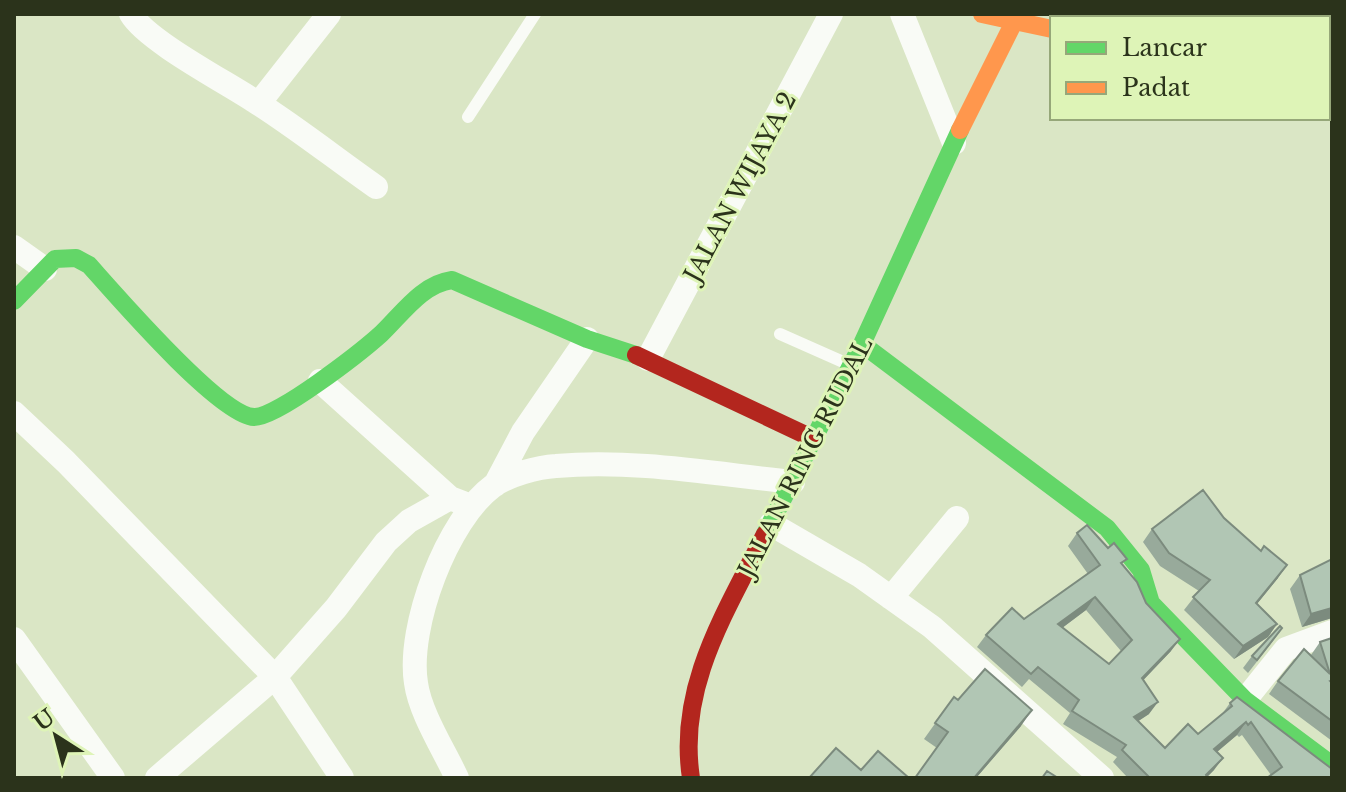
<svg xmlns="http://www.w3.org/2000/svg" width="1346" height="792" font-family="'Libre Baskerville',serif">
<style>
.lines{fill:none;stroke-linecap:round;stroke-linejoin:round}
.lane{stroke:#f9fbf6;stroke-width:12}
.street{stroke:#f9fbf6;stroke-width:24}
.fast{stroke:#63d668;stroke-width:18}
.slow{stroke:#ff974d;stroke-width:18}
.jam{stroke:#b3261e;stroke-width:18}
.wall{fill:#98aa9b;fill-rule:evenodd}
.shaded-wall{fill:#7c8b7e}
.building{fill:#b1c6b4;stroke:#7c8b7e;stroke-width:2;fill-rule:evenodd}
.labels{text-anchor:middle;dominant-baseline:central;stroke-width:6;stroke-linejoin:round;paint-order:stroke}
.street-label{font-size:24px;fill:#2b331b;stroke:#def4b7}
</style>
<rect width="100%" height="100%" fill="#dae6c5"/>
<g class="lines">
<path class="lane" d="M468 117 535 14
M780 334 850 365"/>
<path class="street" d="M131 14C147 41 226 82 256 102 297 128 336 159 376 187
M902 14 954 143
M1084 18 1086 14
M259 103 329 14
M14 247 45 269
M648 359 831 14
M320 381 450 498 463 503
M14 413 66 462 275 677 342 778
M495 485 523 432 587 339
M771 524 859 575 932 627 1102 778
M891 598 957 518
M14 639 113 778
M1245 700 1286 649 1332 632
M157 778 275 677 336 608 386 542 409 521 450 498
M457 778C444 750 420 713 416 683 407 627 447 520 493 486 508 475 538 467 556 466 634 459 715 474 793 482"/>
<path class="fast" d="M1328 95 1332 96
M14 301 55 259 76 258 89 265C115 294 219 415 254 417 277 418 362 351 381 334 402 314 422 284 452 280L587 339 636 355
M862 344 1107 528 1141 570 1151 603 1245 700 1332 765
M765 534 862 344 960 130"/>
<path class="slow" d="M982 14 1052 29
M960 130 1014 22"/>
<path class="jam" d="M636 355 814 439
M691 778C677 687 726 612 765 534"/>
</g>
<path class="wall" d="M1224 518 1278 578 1257 604 1277 624 1268 637 1234 659 1184 610 1199 591 1160 566 1143 542 1152 529Z
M1077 533 1123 565 1146 603 1171 651 1143 680 1149 714 1138 721 1165 748 1198 734 1222 714 1230 703 1330 768 1271 775 1242 735 1239 737 1237 735 1217 752 1214 770 1207 777 1208 778H1128L1113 762 1117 757 1063 724 1070 713 1029 679 1022 687 977 647 986 635 1024 619 1088 574 1068 546ZM1086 610 1121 651 1109 664 1062 628Z
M1332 559V618L1302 627 1290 589 1300 575Z
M1282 628 1273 641 1248 673 1243 668 1252 656Z
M1332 638V741L1269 694 1278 681 1311 655 1320 642Z
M954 697 1021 726 976 778H915L937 748 924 739Z"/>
<path class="shaded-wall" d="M1287 565 1278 578 1247 616 1256 603Z
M1095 597 1086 610 1050 637 1058 624Z
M1332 608V618L1302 627 1311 614Z
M1277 624 1268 637 1234 659 1243 646Z
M1180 639 1171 651 1133 691 1142 678Z
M1158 702 1149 714 1125 730 1134 717Z
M1032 710 1021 726 976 778H974Z
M1246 722 1237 735 1205 762 1214 749Z
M1223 758 1214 770 1206 778V775Z"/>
<path class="building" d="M1203 490 1224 518 1261 551 1264 546 1287 565 1256 603 1277 624 1243 646 1193 597 1210 580 1169 553 1152 529Z
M1087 525 1108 548 1114 543 1127 559 1121 563 1137 582 1146 603 1180 639 1142 678 1158 702 1134 717 1165 748 1188 724 1198 734 1232 706 1230 703 1237 697 1332 769V778H1267L1282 767 1251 722 1248 725 1246 722 1214 749 1223 758 1206 775 1208 778H1150L1122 750 1126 745 1072 711 1079 700 1038 667 1031 674 986 635 1012 608 1024 619 1100 565 1077 533ZM1095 597 1132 640 1109 664 1058 624Z
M1332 559V608L1311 614 1300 575Z
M1280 626 1282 628 1257 660 1252 656Z
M1332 638V680L1330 681 1332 683V721L1278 681 1304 649 1330 674 1320 642Z
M985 669 1032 710 974 778H915L948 732 935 723 954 697 958 700Z
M836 748 861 770 878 751 909 778H809Z
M1047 771 1058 778H1042Z"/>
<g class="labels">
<g class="street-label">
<text transform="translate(740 187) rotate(-62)">JALAN WIJAYA 2</text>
<text transform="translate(805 457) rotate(-63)">JALAN RING RUDAL</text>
</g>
</g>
<rect width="1346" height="792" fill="none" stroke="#2b331b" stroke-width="32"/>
<rect x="1050" y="16" width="280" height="104" fill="#def4b7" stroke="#96a779" stroke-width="2"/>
<rect x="1066" y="42" width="40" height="12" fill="#63d668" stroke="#96a779" stroke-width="2"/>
<text x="1122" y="56" font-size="24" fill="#2b331b">Lancar</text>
<rect x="1066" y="82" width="40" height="12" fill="#ff974d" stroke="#96a779" stroke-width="2"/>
<text x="1122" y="96" font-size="24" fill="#2b331b">Padat</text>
<g transform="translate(56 736) rotate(324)" stroke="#def4b7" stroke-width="6" paint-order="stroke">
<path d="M0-6L14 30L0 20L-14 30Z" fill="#2b331b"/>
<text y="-12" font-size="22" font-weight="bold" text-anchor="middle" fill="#2b331b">U</text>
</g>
</svg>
